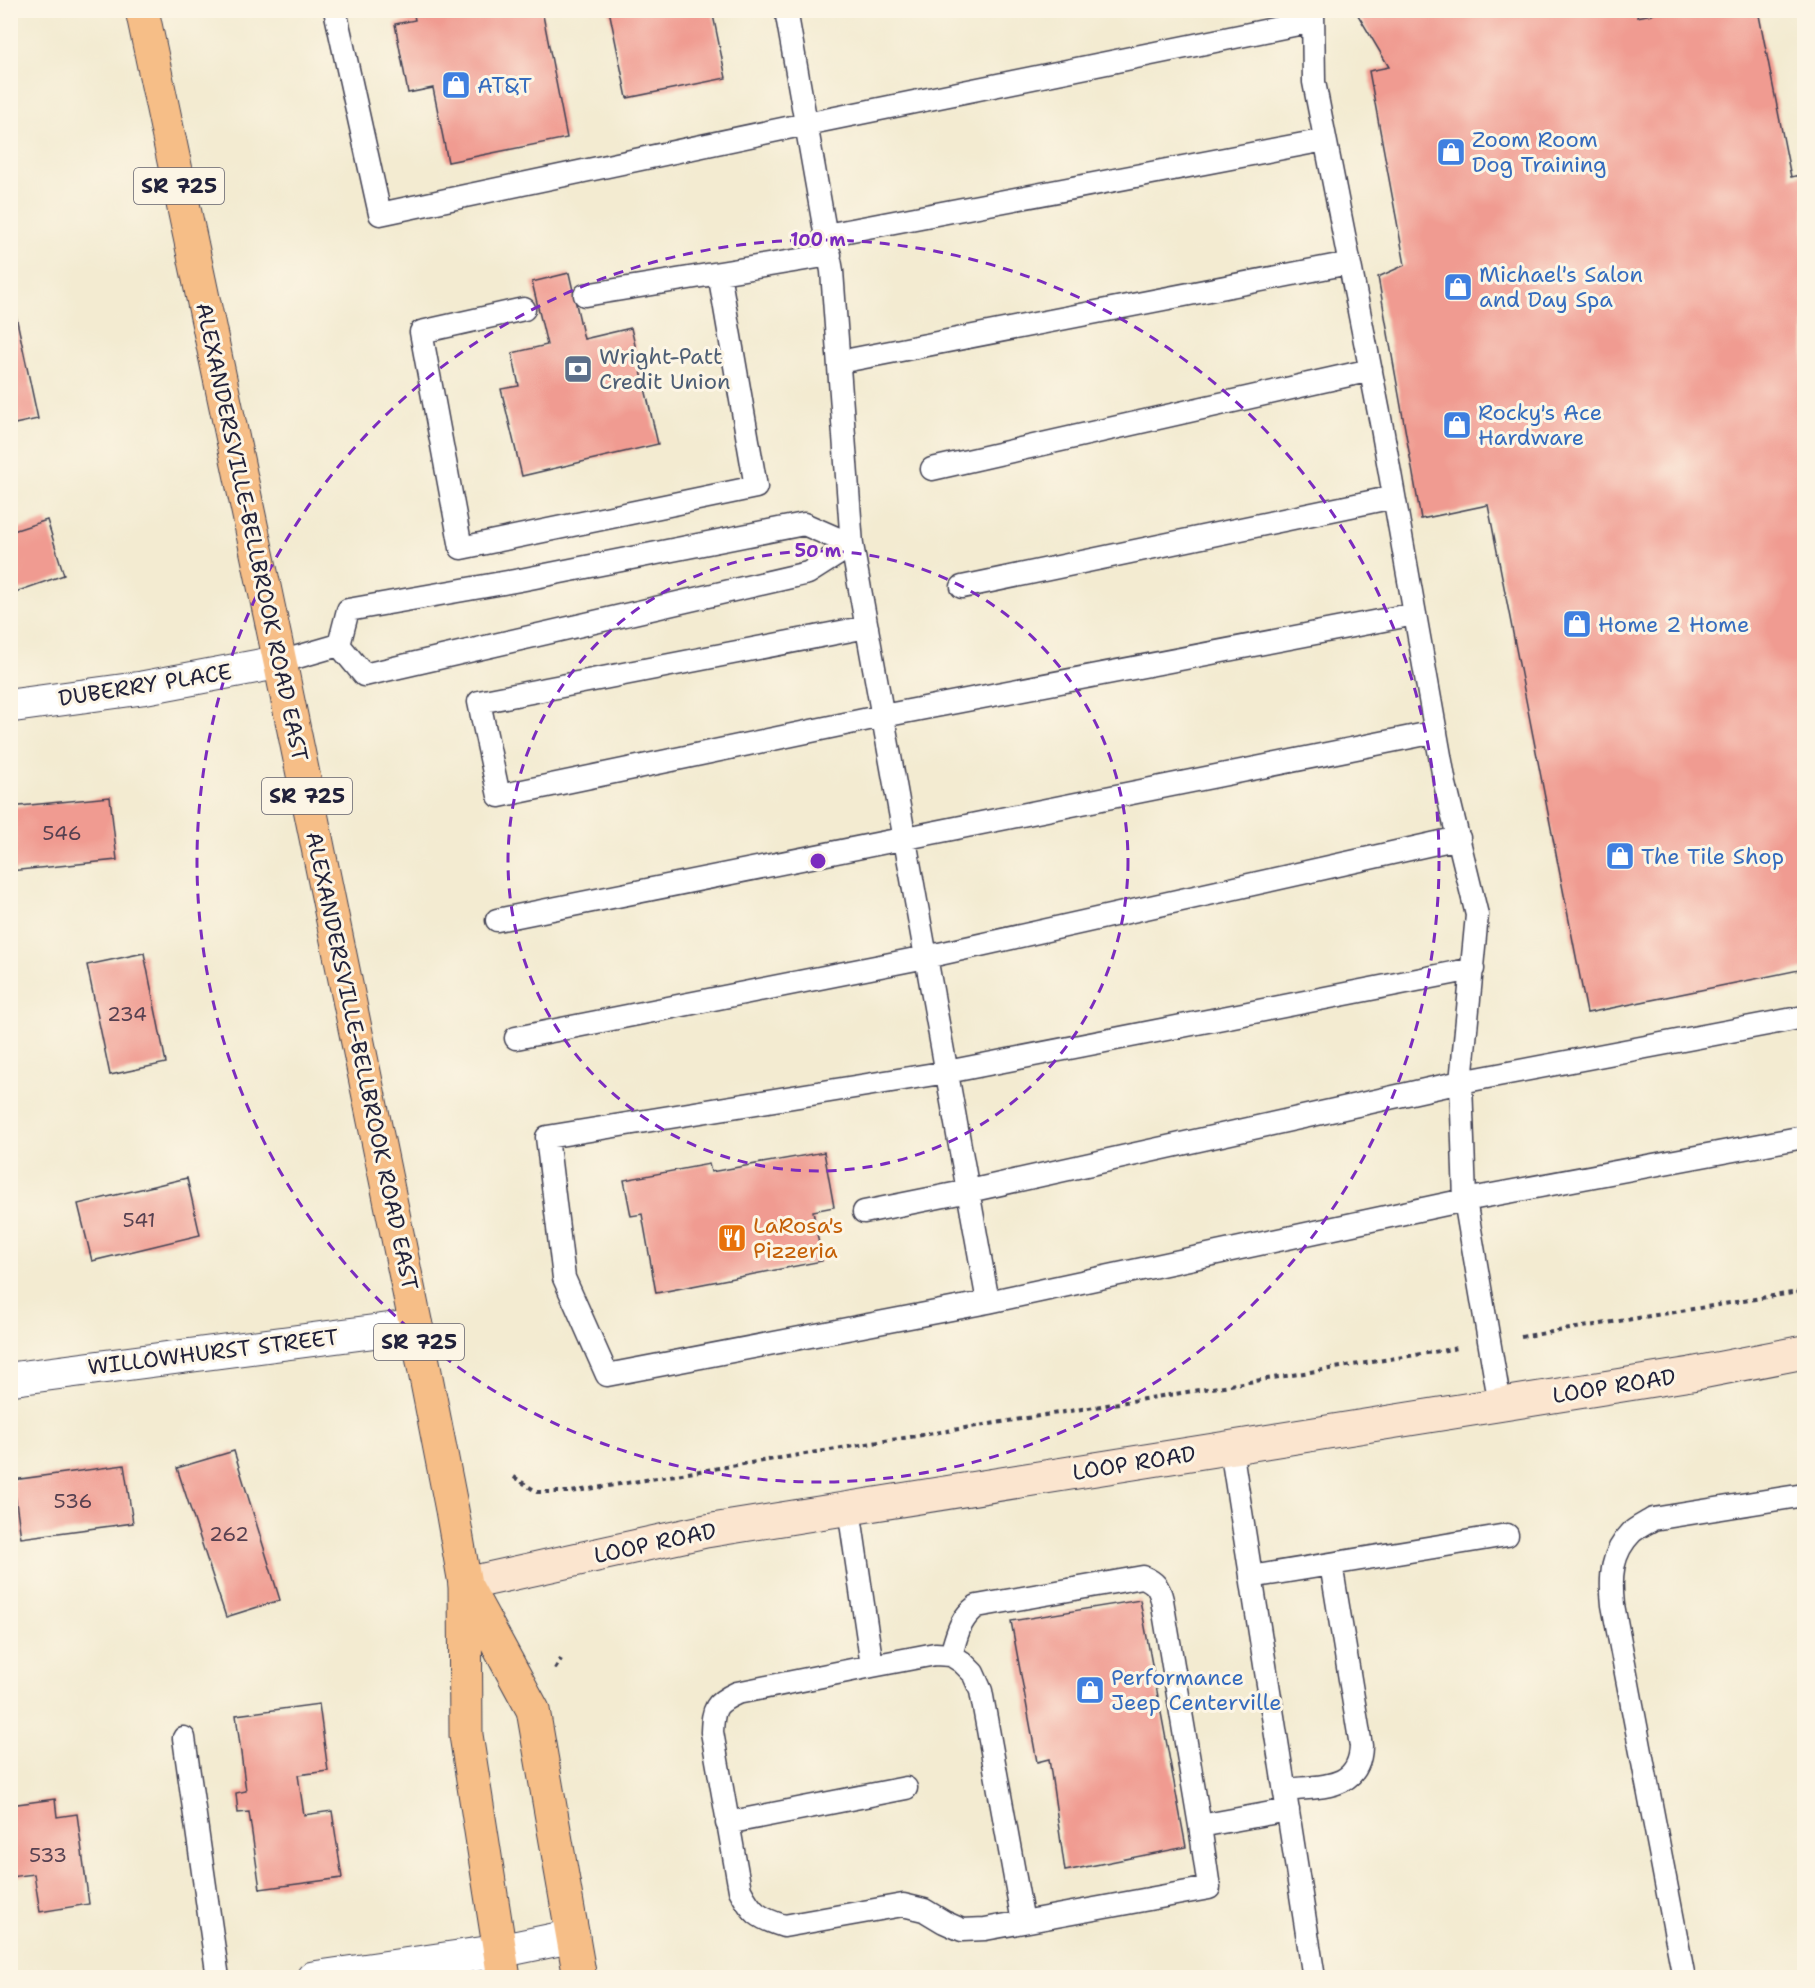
<svg xmlns="http://www.w3.org/2000/svg" width="1815" height="1988" font-family="'Shantell Sans',sans-serif">
<style>
.building{fill:#f09b91}
.lines{fill:none;stroke-linecap:round;stroke-linejoin:round}
.lane-casing{stroke:#414052;stroke-width:25}
.street-casing{stroke:#414052;stroke-width:35}
.secondary-casing{stroke:#414052;stroke-width:35}
.primary-casing{stroke:#414052;stroke-width:35}
.path{stroke:#414052;stroke-width:4;stroke-dasharray:4.5 4.5;stroke-linecap:butt}
.lane{stroke:#fff;stroke-width:22}
.street{stroke:#fff;stroke-width:33}
.secondary{stroke:#fbe5cf;stroke-width:33}
.primary{stroke:#f6be87;stroke-width:33}
.ring{fill:none;stroke:#7b2cbf;stroke-width:3;stroke-dasharray:10 8}
.labels{text-anchor:middle;dominant-baseline:central;stroke-width:6;stroke-linejoin:round;paint-order:stroke}
.number-label{font-size:20px;fill:#564050}
.shield{fill:#fcf5e5;stroke:#63616e;stroke-width:1.5}
.shield-label{font-size:21px;font-weight:bold;fill:#22223b}
.shop-label{font-size:22px;fill:#366cbe;stroke:#fcf5e5;text-anchor:start}
.service-label{font-size:22px;fill:#4e5e75;stroke:#fcf5e5;text-anchor:start}
.street-label{font-size:22px;fill:#22223b;stroke:#fcf5e5}
.food-label{font-size:22px;fill:#c56008;stroke:#fcf5e5;text-anchor:start}
.centre{fill:#7b2cbf;stroke:#fcf5e5;stroke-width:3}
.ring-label{font-size:18px;text-anchor:middle;font-weight:bold;fill:#7b2cbf;stroke:#fcf5e5;stroke-width:6;stroke-linejoin:round;paint-order:stroke}
</style>
<rect width="100%" height="100%" fill="#fcf5e5"/>
<filter id="ink" filterUnits="userSpaceOnUse"><feTurbulence type="fractalNoise" baseFrequency=".0167" numOctaves="2"/><feDisplacementMap in="SourceGraphic" scale="12" xChannelSelector="R" yChannelSelector="G"/><feConvolveMatrix kernelMatrix="1 2 1 2 8 2 1 2 1" color-interpolation-filters="sRGB"/></filter>
<filter id="wash" filterUnits="userSpaceOnUse"><feTurbulence type="fractalNoise" baseFrequency=".008" numOctaves="4" result="noise"/><feDisplacementMap in="SourceGraphic" scale="24" xChannelSelector="R" yChannelSelector="G"/><feGaussianBlur stdDeviation="1.35" result="paint"/><feColorMatrix in="noise" values="0 0 0 0 0 0 0 0 0 0 0 0 0 0 0 0 0 1.4 0 .05"/><feComposite in="paint" operator="in"/></filter>
<g filter="url(#wash)">
<rect width="100%" height="100%" fill="#f3ebd1"/>
<g id="blocks">
<path class="building" d="M413 10H542L567 138 448 162 433 88 408 93 395 24 415 20Z
M609 10H712L726 78 627 98Z
M1355 10H1639L1637 17 1672 10H1758L1791 177 1804 174V969L1587 1013 1488 505 1421 519 1378 277 1405 265 1369 71 1389 67Z
M569 273 584 339 631 328 658 444 522 476 501 389 519 386 512 353 547 345 532 282Z
M10 288 38 419 10 425Z
M47 520 64 575 10 594V532Z
M110 797 117 860 10 871V807Z
M144 953 166 1063 110 1075 87 965Z
M824 1152 834 1207 813 1211 822 1261 656 1293 642 1214 631 1216 624 1180 709 1164 711 1172Z
M187 1178 200 1235 92 1261 78 1204Z
M234 1451 280 1600 226 1617 177 1468Z
M124 1465 133 1523 21 1538 13 1480Z
M1140 1600 1186 1847 1065 1871 1049 1759 1037 1762 1011 1621Z
M319 1704 328 1771 298 1775 304 1815 332 1811 342 1878 260 1889 249 1812 238 1813 236 1793 246 1791 236 1715Z
M55 1799 57 1817 77 1814 89 1904 40 1912 34 1874 10 1877V1805Z"/>
</g>
</g>
<g filter="url(#ink)">
<use href="#blocks" fill-opacity="0" stroke="#414052" stroke-width="1.5"/>
<g class="lines">
<g class="lane-casing">
<path id="lane" d="M335 10 380 214 806 124 1313 21
M786 10 832 271 852 545 988 1302 1465 1200 1804 1137
M1313 10 1314 82 1382 428 1445 784 1477 915 1461 1082 1465 1200 1500 1405
M826 235 1325 140
M585 295 830 255
M524 309 421 332 461 548 756 487 719 273
M839 362 1349 263
M932 469 1371 370
M962 587 1394 497
M867 627 479 702 499 796 883 716 1415 614
M339 645 348 610 520 580 804 524 852 545
M339 645 364 675 808 573 852 545
M280 662 339 645
M497 920 1436 732
M516 1038 926 957 1459 838
M864 1212 969 1191 1461 1082 1804 1017
M988 1302 607 1375 564 1278 547 1137 947 1072 1473 969
M1231 1448 1314 1978
M849 1509 872 1666 737 1693C715 1703 713 1708 712 1732L740 1890C752 1913 758 1918 784 1926L903 1905 924 1910 944 1922 962 1930 985 1929 1209 1888 1200 1826 1288 1810
M1251 1577 1507 1535
M951 1655C957 1635 959 1619 977 1606L1143 1577C1155 1582 1159 1587 1162 1600L1200 1826
M872 1666 935 1654 951 1655 962 1662 973 1673 981 1691 1023 1922
M184 1738 218 1978
M1285 1790C1319 1786 1360 1791 1361 1746L1331 1564
M727 1823 906 1788
M1684 1978 1613 1605C1610 1577 1611 1553 1632 1532 1638 1527 1647 1523 1653 1519L1804 1495"/>
</g>
<g class="street-casing">
<path id="street" d="M10 706 142 688 280 662
M10 1379 416 1326
M313 1978 500 1951 573 1936"/>
</g>
<g class="secondary-casing">
<path id="secondary" d="M465 1584 706 1531 1691 1374 1804 1352"/>
</g>
<g class="primary-casing">
<path id="primary" d="M142 10 280 662 416 1326 452 1510 465 1584 466 1735 504 1978
M467 1588 533 1710 580 1978"/>
</g>
<path class="path" d="M1521 1337 1804 1291
M514 1477 537 1492H571L1458 1348
M555 1669 561 1659"/>
<use href="#lane" class="lane"/>
<use href="#street" class="street"/>
<use href="#secondary" class="secondary"/>
<use href="#primary" class="primary"/>
</g>
</g>
<g class="ring">
<circle cx="818" cy="861" r="310"/>
<circle cx="818" cy="861" r="621"/>
</g>
<defs>
<g id="shop-square" transform="scale(1.5)"><rect x="-9" y="-9" width="18" height="18" rx="4" fill="#3f7fe0" stroke="#fcf5e5"/><path d="M-5-2.5h2.3a2.7 3.5 0 0 1 5.4 0H5L5.5 6h-11ZM-1.5-2.5h3a1.5 2.3 0 0 0-3 0Z" fill="#fff"/></g>
<g id="bank-square" transform="scale(1.5)"><rect x="-9" y="-9" width="18" height="18" rx="4" fill="#5c6f8a" stroke="#fcf5e5"/><path d="M-6-4H6V4H-6ZM0-2.3a2.3 2.3 0 1 0 0 4.6a2.3 2.3 0 1 0 0-4.6Z" fill="#fff"/></g>
<g id="restaurant-square" transform="scale(1.5)"><rect x="-9" y="-9" width="18" height="18" rx="4" fill="#e8710a" stroke="#fcf5e5"/><path d="M-5-6h1v4h1v-4h1v4h1v-4h1v5L-1.5 .5V6h-2V.5L-5-1ZM5-6V6H3V1.5H1.5Q1.5-4 5-6Z" fill="#fff"/></g>
</defs>
<g fill-rule="evenodd">
<use href="#shop-square" x="456" y="85"/>
<use href="#shop-square" x="1451" y="152"/>
<use href="#shop-square" x="1458" y="287"/>
<use href="#bank-square" x="578" y="369"/>
<use href="#shop-square" x="1457" y="425"/>
<use href="#shop-square" x="1577" y="624"/>
<use href="#shop-square" x="1620" y="856"/>
<use href="#restaurant-square" x="732" y="1238"/>
<use href="#shop-square" x="1090" y="1690"/>
</g>
<g class="labels">
<g class="number-label">
<text x="62" y="833">546</text>
<text x="127" y="1014">234</text>
<text x="139" y="1220">541</text>
<text x="73" y="1501">536</text>
<text x="229" y="1534">262</text>
<text x="48" y="1855">533</text>
</g>
<g class="shield">
<rect x="134" y="168" width="90" height="36" rx="4.5"/>
<rect x="262" y="778" width="90" height="36" rx="4.5"/>
<rect x="374" y="1324" width="90" height="36" rx="4.5"/>
</g>
<g class="shield-label">
<text x="179" y="186">SR 725</text>
<text x="307" y="796">SR 725</text>
<text x="419" y="1342">SR 725</text>
</g>
<g class="shop-label">
<text x="477" y="85">AT&amp;T</text>
<text x="1472" y="139">Zoom Room<tspan x="1472" dy="25">Dog Training</tspan></text>
<text x="1479" y="274">Michael's Salon<tspan x="1479" dy="25">and Day Spa</tspan></text>
<text x="1478" y="412">Rocky's Ace<tspan x="1478" dy="25">Hardware</tspan></text>
<text x="1598" y="624">Home 2 Home</text>
<text x="1641" y="856">The Tile Shop</text>
<text x="1111" y="1677">Performance<tspan x="1111" dy="25">Jeep Centerville</tspan></text>
</g>
<g class="service-label">
<text x="599" y="356">Wright-Patt<tspan x="599" dy="25">Credit Union</tspan></text>
</g>
<g class="street-label">
<text transform="translate(252 532) rotate(78)">ALEXANDERSVILLE-BELLBROOK ROAD EAST</text>
<text transform="translate(145 685) rotate(-9)">DUBERRY PLACE</text>
<text transform="translate(362 1061) rotate(78)">ALEXANDERSVILLE-BELLBROOK ROAD EAST</text>
<text transform="translate(213 1352) rotate(-7)">WILLOWHURST STREET</text>
<text transform="translate(1614 1386) rotate(-9)">LOOP ROAD</text>
<text transform="translate(1134 1463) rotate(-9)">LOOP ROAD</text>
<text transform="translate(655 1543) rotate(-12)">LOOP ROAD</text>
</g>
<g class="food-label">
<text x="753" y="1225">LaRosa's<tspan x="753" dy="25">Pizzeria</tspan></text>
</g>
</g>
<circle cx="818" cy="861" r="9" class="centre"/>
<g class="ring-label">
<text x="818" y="246">100 m</text>
<text x="818" y="557">50 m</text>
</g>
<rect width="1815" height="1988" fill="none" stroke="#fcf5e5" stroke-width="36"/>
</svg>
